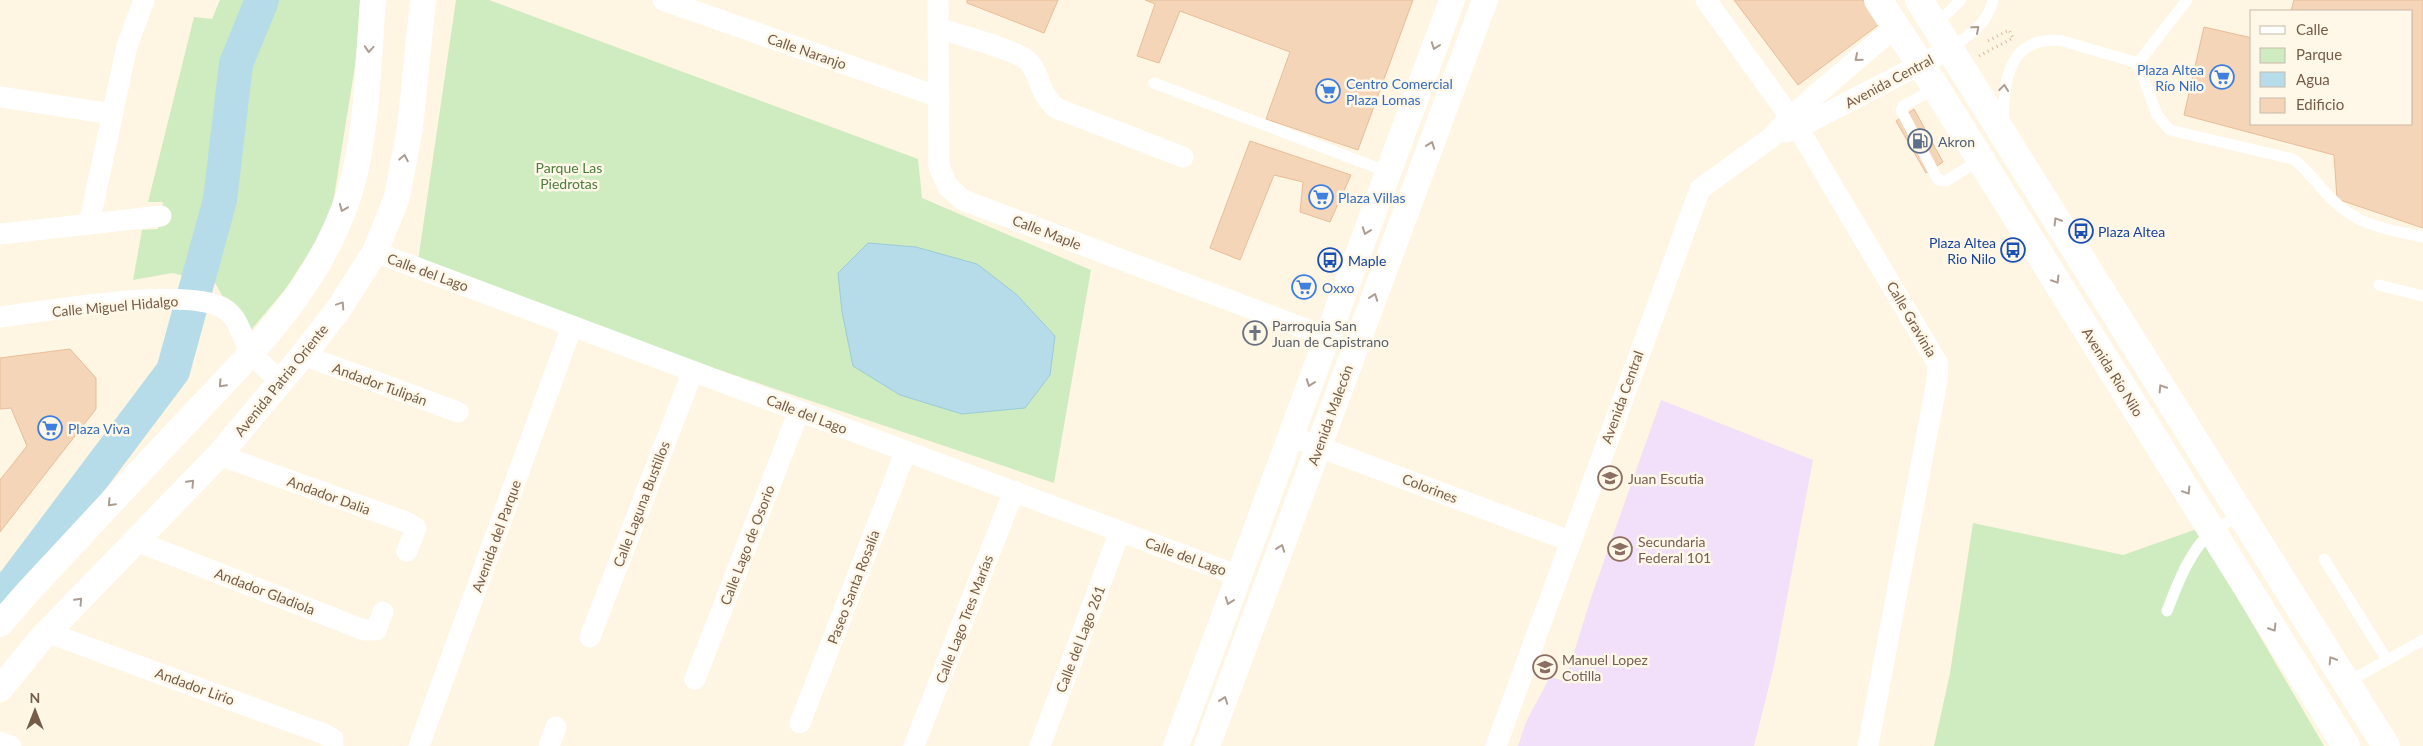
<svg xmlns="http://www.w3.org/2000/svg" width="2423" height="746" font-family="Lato,sans-serif">
<style>
.education{fill:#f2dffa}
.green{fill:#ceecbf}
.water{fill:#b5dce8;stroke:#9bcbdb}
.lines{fill:none;stroke-linecap:round;stroke-linejoin:round}
.river{stroke:#b5dce8;stroke-width:34}
.building{fill:#f5d5b8;stroke:#e8bd97}
.path{stroke:#d9b99b;stroke-width:3;stroke-dasharray:1 4;stroke-linecap:butt}
.service{stroke:#fff;stroke-width:11}
.minor{stroke:#fff;stroke-width:21}
.tertiary{stroke:#fff;stroke-width:26}
.secondary{stroke:#fff;stroke-width:28}
.oneway{stroke:#ad9d91}
.labels{text-anchor:middle;dominant-baseline:central;stroke-width:5;stroke-linejoin:round;paint-order:stroke}
.street-label{font-size:14px;fill:#775c47;stroke:#fff8e9}
.shop-label{font-size:14px;fill:#366cbe;stroke:#fff8e9;text-anchor:start}
.service-label{font-size:14px;fill:#4e5e75;stroke:#fff8e9;text-anchor:start}
.park-label{font-size:14px;fill:#4c7d3e;stroke:#fff8e9}
.transit-label{font-size:14px;fill:#164399;stroke:#fff8e9;text-anchor:start}
.worship-label{font-size:14px;fill:#5b616d;stroke:#fff8e9;text-anchor:start}
.education-label{font-size:14px;fill:#785e54;stroke:#fff8e9;text-anchor:start}
</style>
<rect width="100%" height="100%" fill="#fef5e2"/>
<path class="education" d="M1661 400 1813 460 1774 666 1754 746H1518L1526 722 1550 677 1565 681 1592 595Z"/>
<path class="green" d="M220 0H361L355 66 333 203 319 237 287 287 246 336 215 283 172 273 133 280 142 230 158 229 163 202H148L194 17 212 19Z
M456 0H489L918 159 922 198 1091 270 1054 483 417 268Z
M1973 523 2123 555 2197 529 2324 746H1934L1950 673Z"/>
<path class="water" d="M868 243 916 247 977 264 1016 294 1055 336 1050 375 1025 408 962 414 900 395 853 366 842 312 838 273Z"/>
<g class="lines">
<path class="river" d="M0 601 173 371 220 200 236 64 262 0"/>
</g>
<path class="building" d="M967 0H1058L1044 33 967 3Z
M1145 0H1413L1358 150 1266 119 1290 52 1180 11 1159 63 1137 56 1155 4Z
M1734 0H1863L1881 23 1798 85Z
M2294 0H2423V228L2337 199 2334 155 2184 115 2204 27 2252 38V124H2412V11H2291Z
M1914 109 1943 162 1926 173 1896 121Z
M1250 141 1351 175 1330 222 1300 212 1303 182 1274 175 1240 260 1210 248Z
M70 349 96 378V409L0 532V480L27 446 11 408 0 409V358Z"/>
<g class="lines">
<path class="path" d="M1979 56 2013 38 2009 30 1986 42"/>
<path class="service" d="M1935 25 1961 0
M1950 49C1969 35 1988 24 1993 0
M2138 63 2157 115 2170 130 2293 159C2309 170 2319 188 2334 201 2358 226 2391 230 2423 237
M2138 63 2187 0
M1154 83 1388 172
M1936 88 1903 106 1901 110 1938 180 1946 181 1980 160
M2004 123C2002 82 2009 34 2063 41L2138 63
M2379 285 2423 296
M2324 559 2387 660
M2167 611C2177 585 2191 547 2214 530 2223 524 2233 520 2242 515
M2346 683 2423 640"/>
<path class="minor" d="M663 0 939 97
M938 0 939 167 948 187 963 200 1327 337
M1706 0 1798 128 1938 364 1937 381 1868 746
M938 28C956 34 1020 51 1029 62 1042 77 1037 91 1056 108L1183 157
M0 97 112 114
M1786 132 1798 128 1950 49
M89 224 127 46 144 0
M0 234 161 216
M375 252 1239 576
M0 317C49 311 184 286 223 308 240 318 241 337 251 352 259 363 272 373 281 382
M303 355 458 412
M1290 436 1570 541
M219 455 406 522 416 528 407 551
M136 541 364 630H376L383 612
M49 633 324 734 333 739V746
M590 637 693 371
M695 679 799 411
M800 723 906 451
M0 742 11 746
M419 746 572 326
M549 746 556 727
M914 746 1014 491
M1040 746 1120 531
M1496 746 1700 189 1772 137 1790 117 1895 27"/>
<path class="tertiary" d="M0 624 26 594C77 539 127 485 178 431 245 360 321 288 350 191 368 130 368 63 373 0
M0 689 40 640 219 455 303 355 338 310 375 252 397 197 410 128 423 0
M1176 746 1452 0
M1207 746 1485 0"/>
<path class="secondary" d="M1878 0 1936 88 2346 746
M1919 0 2386 746"/>
</g>
<defs><path id="oneway-chevron" d="M-2-3.5L2.5 0L-2 3.5" fill="none" stroke-width="1.6" stroke-linecap="round" stroke-linejoin="round" transform="scale(1.25)"/></defs>
<g class="oneway">
<use href="#oneway-chevron" transform="translate(1976 29) rotate(-41)"/>
<use href="#oneway-chevron" transform="translate(1435 46) rotate(110)"/>
<use href="#oneway-chevron" transform="translate(369 49) rotate(94)"/>
<use href="#oneway-chevron" transform="translate(1858 58) rotate(139)"/>
<use href="#oneway-chevron" transform="translate(2004 88) rotate(-84)"/>
<use href="#oneway-chevron" transform="translate(1431 145) rotate(-70)"/>
<use href="#oneway-chevron" transform="translate(404 158) rotate(-79)"/>
<use href="#oneway-chevron" transform="translate(343 208) rotate(112)"/>
<use href="#oneway-chevron" transform="translate(2057 221) rotate(-122)"/>
<use href="#oneway-chevron" transform="translate(1366 231) rotate(110)"/>
<use href="#oneway-chevron" transform="translate(2056 280) rotate(58)"/>
<use href="#oneway-chevron" transform="translate(1374 297) rotate(-70)"/>
<use href="#oneway-chevron" transform="translate(341 305) rotate(-56)"/>
<use href="#oneway-chevron" transform="translate(1310 383) rotate(110)"/>
<use href="#oneway-chevron" transform="translate(222 384) rotate(133)"/>
<use href="#oneway-chevron" transform="translate(2162 388) rotate(-122)"/>
<use href="#oneway-chevron" transform="translate(191 483) rotate(-46)"/>
<use href="#oneway-chevron" transform="translate(2187 491) rotate(57)"/>
<use href="#oneway-chevron" transform="translate(111 503) rotate(133)"/>
<use href="#oneway-chevron" transform="translate(1281 548) rotate(-70)"/>
<use href="#oneway-chevron" transform="translate(79 601) rotate(-47)"/>
<use href="#oneway-chevron" transform="translate(1229 601) rotate(110)"/>
<use href="#oneway-chevron" transform="translate(2273 628) rotate(58)"/>
<use href="#oneway-chevron" transform="translate(2332 660) rotate(-122)"/>
<use href="#oneway-chevron" transform="translate(1224 700) rotate(-70)"/>
</g>
<defs>
<g id="supermarket-ring" transform="scale(1.25)"><circle r="9.5" fill="#fff8e9" stroke="#3f7fe0" stroke-width="1.5"/><path d="M-6-5.5h2.5l.6 2H6L4.5 2H-2.5L-4.4-4H-6ZM-1.5 3.2a1.3 1.3 0 1 0 .1 0ZM3 3.2a1.3 1.3 0 1 0 .1 0Z" fill="#3f7fe0"/></g>
<g id="fuel-ring" transform="scale(1.25)"><circle r="9.5" fill="#fff8e9" stroke="#5c6f8a" stroke-width="1.5"/><path d="M-5.5-6h7V0h2V4h1.3V-2.5L3-4.5l.8-.8L6-3V5H2.5V1h-1V6h-7ZM-4.2-4.7v3.2H.2V-4.7Z" fill="#5c6f8a"/></g>
<g id="bus-ring" transform="scale(1.25)"><circle r="9.5" fill="#fff8e9" stroke="#1a4fb4" stroke-width="1.5"/><path d="M-5-6H5V4H4V6H2V4H-2V6H-4V4H-5ZM-3.5-4V0h7V-4ZM-3.5 1.2v1.5H-2V1.2ZM2 1.2v1.5H3.5V1.2Z" fill="#1a4fb4"/></g>
<g id="church-ring" transform="scale(1.25)"><circle r="9.5" fill="#fff8e9" stroke="#6b7280" stroke-width="1.5"/><path d="M-1.2-6h2.4v3.5h3.3v2.4h-3.3V6h-2.4V-.1h-3.3v-2.4h3.3Z" fill="#6b7280"/></g>
<g id="school-ring" transform="scale(1.25)"><circle r="9.5" fill="#fff8e9" stroke="#8d6e63" stroke-width="1.5"/><path d="M0-5L7-2L0 1L-7-2ZM-4 1L0 2.5L4 1V4Q0 6-4 4Z" fill="#8d6e63"/></g>
</defs>
<g fill-rule="evenodd">
<use href="#supermarket-ring" x="2222" y="77"/>
<use href="#supermarket-ring" x="1328" y="91"/>
<use href="#fuel-ring" x="1920" y="141"/>
<use href="#supermarket-ring" x="1321" y="197"/>
<use href="#bus-ring" x="2081" y="231"/>
<use href="#bus-ring" x="2013" y="250"/>
<use href="#bus-ring" x="1330" y="260"/>
<use href="#supermarket-ring" x="1304" y="287"/>
<use href="#church-ring" x="1255" y="333"/>
<use href="#supermarket-ring" x="50" y="428"/>
<use href="#school-ring" x="1610" y="478"/>
<use href="#school-ring" x="1620" y="549"/>
<use href="#school-ring" x="1545" y="667"/>
</g>
<g class="labels">
<g class="street-label">
<text transform="translate(807 51) rotate(19)">Calle Naranjo</text>
<text transform="translate(1889 81) rotate(-28)">Avenida Central</text>
<text transform="translate(1047 232) rotate(21)">Calle Maple</text>
<text transform="translate(428 272) rotate(20)">Calle del Lago</text>
<text transform="translate(115 306) rotate(-5)">Calle Miguel Hidalgo</text>
<text transform="translate(1912 319) rotate(60)">Calle Gravinia</text>
<text transform="translate(2113 372) rotate(58)">Avenida Río Nilo</text>
<text transform="translate(281 380) rotate(-51)">Avenida Patria Oriente</text>
<text transform="translate(380 384) rotate(20)">Andador Tulipán</text>
<text transform="translate(1622 397) rotate(-70)">Avenida Central</text>
<text transform="translate(807 414) rotate(21)">Calle del Lago</text>
<text transform="translate(1330 415) rotate(-70)">Avenida Malecón</text>
<text transform="translate(1430 488) rotate(21)">Colorines</text>
<text transform="translate(329 495) rotate(20)">Andador Dalia</text>
<text transform="translate(641 504) rotate(-69)">Calle Laguna Bustillos</text>
<text transform="translate(496 536) rotate(-70)">Avenida del Parque</text>
<text transform="translate(747 545) rotate(-69)">Calle Lago de Osorio</text>
<text transform="translate(1186 556) rotate(20)">Calle del Lago</text>
<text transform="translate(853 587) rotate(-69)">Paseo Santa Rosalía</text>
<text transform="translate(265 591) rotate(21)">Andador Gladiola</text>
<text transform="translate(964 619) rotate(-69)">Calle Lago Tres Marías</text>
<text transform="translate(1080 639) rotate(-69)">Calle del Lago 261</text>
<text transform="translate(195 686) rotate(20)">Andador Lirio</text>
</g>
<g class="shop-label">
<text x="2204" y="69" text-anchor="end">Plaza Altea<tspan x="2204" dy="16">Río Nilo</tspan></text>
<text x="1346" y="83">Centro Comercial<tspan x="1346" dy="16">Plaza Lomas</tspan></text>
<text x="1338" y="197">Plaza Villas</text>
<text x="1322" y="287">Oxxo</text>
<text x="68" y="428">Plaza Viva</text>
</g>
<g class="service-label">
<text x="1938" y="141">Akron</text>
</g>
<g class="park-label">
<text x="569" y="167">Parque Las<tspan x="569" dy="16">Piedrotas</tspan></text>
</g>
<g class="transit-label">
<text x="2098" y="231">Plaza Altea</text>
<text x="1996" y="242" text-anchor="end">Plaza Altea<tspan x="1996" dy="16">Rio Nilo</tspan></text>
<text x="1348" y="260">Maple</text>
</g>
<g class="worship-label">
<text x="1272" y="325">Parroquia San<tspan x="1272" dy="16">Juan de Capistrano</tspan></text>
</g>
<g class="education-label">
<text x="1628" y="478">Juan Escutia</text>
<text x="1638" y="541">Secundaria<tspan x="1638" dy="16">Federal 101</tspan></text>
<text x="1562" y="659">Manuel Lopez<tspan x="1562" dy="16">Cotilla</tspan></text>
</g>
</g>
<rect x="2250" y="10" width="162" height="115" fill="#fff8e9" stroke="#c9baa8"/>
<rect x="2260" y="26" width="25" height="8" fill="#ffffff" stroke="#c9baa8"/>
<text x="2296" y="35" font-size="15" fill="#775c47">Calle</text>
<rect x="2260" y="48" width="25" height="15" fill="#ceecbf" stroke="#c9baa8"/>
<text x="2296" y="60" font-size="15" fill="#775c47">Parque</text>
<rect x="2260" y="72" width="25" height="15" fill="#b5dce8" stroke="#c9baa8"/>
<text x="2296" y="85" font-size="15" fill="#775c47">Agua</text>
<rect x="2260" y="98" width="25" height="15" fill="#f5d5b8" stroke="#c9baa8"/>
<text x="2296" y="110" font-size="15" fill="#775c47">Edificio</text>
<g transform="translate(35 711)" stroke="#fff8e9" stroke-width="4" paint-order="stroke">
<path d="M0-4L9 19L0 12L-9 19Z" fill="#775c47"/>
<text y="-8" font-size="14" font-weight="bold" text-anchor="middle" fill="#775c47">N</text>
</g>
</svg>
